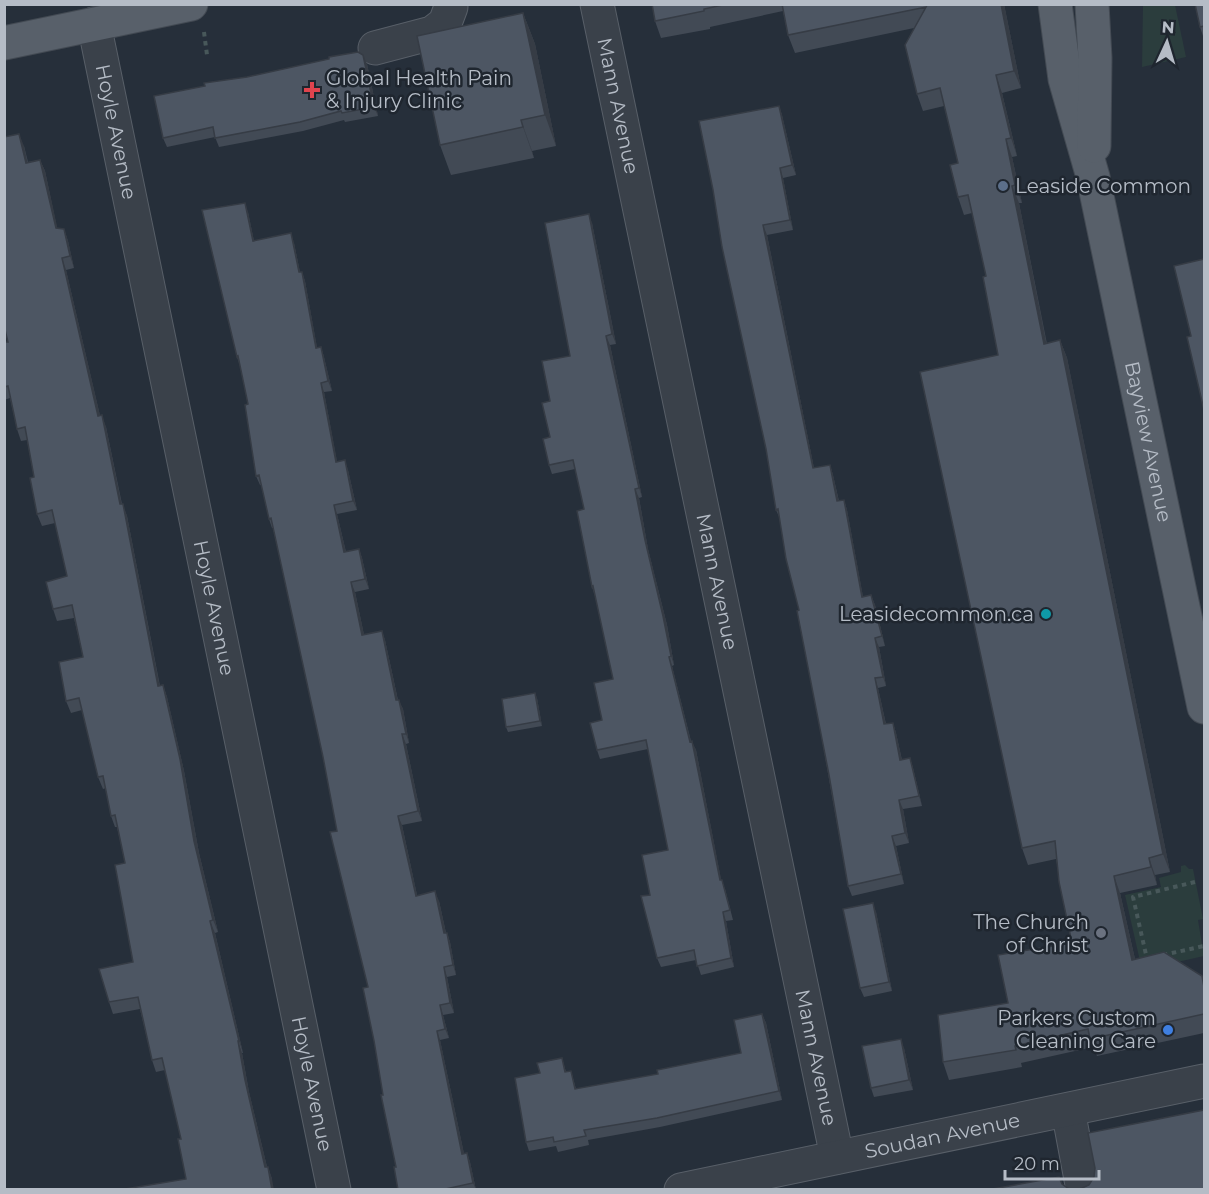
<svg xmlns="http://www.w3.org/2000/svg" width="1209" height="1194" font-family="Montserrat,sans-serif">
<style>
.green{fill:#2b3d3d}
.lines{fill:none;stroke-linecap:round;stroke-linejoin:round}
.minor-casing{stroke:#585f68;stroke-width:35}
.major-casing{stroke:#434a53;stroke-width:35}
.path{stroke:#48585a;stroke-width:4;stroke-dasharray:4.5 4.5;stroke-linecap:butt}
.minor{stroke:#3a414a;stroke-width:33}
.major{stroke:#58606a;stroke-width:33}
.wall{fill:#424a55}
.shaded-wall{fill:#363c45}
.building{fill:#4d5663;stroke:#363c45;stroke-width:1.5}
.health-dot{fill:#e0444e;stroke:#1f262f;stroke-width:2}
.service-dot{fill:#5c6f8a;stroke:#1f262f;stroke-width:2}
.culture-dot{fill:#0f9aa8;stroke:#1f262f;stroke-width:2}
.worship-dot{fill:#6b7280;stroke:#1f262f;stroke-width:2}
.shop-dot{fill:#3f7fe0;stroke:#1f262f;stroke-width:2}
.labels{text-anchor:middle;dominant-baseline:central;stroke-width:5;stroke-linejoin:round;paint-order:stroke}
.poi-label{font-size:20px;fill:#b5bcc6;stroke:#1f262f;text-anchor:end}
.street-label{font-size:20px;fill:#b5bcc6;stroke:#1f262f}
</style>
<rect width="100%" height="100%" fill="#262f3a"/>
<path class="green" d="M1143 5H1175L1186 57 1142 67Z
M1185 865 1189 869H1193L1203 919 1198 920 1202 944H1204V956L1142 970 1125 895 1161 887 1159 878 1181 872V866Z"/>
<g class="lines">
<g class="minor-casing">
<g id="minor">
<path id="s1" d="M597 4 837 1157"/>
<path id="s2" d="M94 24 334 1190"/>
<path d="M375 48 432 33 445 23 451 7"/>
<path d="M1068 1110 1083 1190"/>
<path id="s3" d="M681 1190 1204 1081"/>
</g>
</g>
<g class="major-casing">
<g id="major">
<path id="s4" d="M1055 4 1065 79 1093 177 1204 707"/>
<path d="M1092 4 1095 58 1094 146"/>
<path d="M4 43 191 4"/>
</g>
</g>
<path class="path" d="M204 32 207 55
M1163 955 1204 946
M1150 958 1147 959 1133 897 1199 881"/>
<use href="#minor" class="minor"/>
<use href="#major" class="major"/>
</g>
<path class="wall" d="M652 4H1004L1021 88 1002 93 1017 156 1012 157 1022 203H1019L1047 344 1060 340 1067 358 1170 872 1155 875 1157 885 1120 893 1135 959 1204 982V1033L1097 1056 1093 1047 1021 1063 1022 1067 949 1080 943 1062 1072 943 1056 859 1028 865 1022 848 998 355 986 276 972 213 964 215 958 197V163L944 106 923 111 917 94 914 28 795 53 788 35 783 11 710 27V29L661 38 655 21Z
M1204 4V39L1200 27Z
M523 13 535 44 556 146 532 151 534 158 451 175 440 145Z
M367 64 378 116 345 122 344 120 303 131 219 147 215 137 167 147 163 138Z
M779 106 782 115 796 175 783 178 793 230 767 235 814 468 830 465 833 475 839 501 844 500 847 510 863 597 871 595 875 605 885 646 879 647 886 686 878 688 886 724 893 723 896 733 902 760 910 758 913 768 922 806 903 809 909 843 896 846 904 884 852 896 848 886 799 610 780 519 776 510 766 449 722 247Z
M24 146 28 162 40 160 45 171 57 228 64 229 68 241 74 268 66 270 100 416 106 427 122 504 127 516 160 686 163 685 167 697 184 771 199 853 218 932 215 933 243 1053H242L249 1092 267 1167H268L272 1179H186L181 1139 165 1070 156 1072 152 1060 140 1009 113 1014 109 1002 133 962 125 863 117 827H115L111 816 106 788 103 789 98 777 82 710 71 713 66 701 83 657 74 618 57 621 53 609 67 576 55 523 42 526 37 514 34 477 27 440 21 441 17 429 10 398 4 400V342H8Z
M248 212 254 241 294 243 300 272H302L305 281 317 348 321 347 324 357 332 391 324 392 337 462 348 470 357 510 337 514 346 552 359 549 362 558 369 589 355 592 364 635 382 631 385 640 398 700 403 709 409 743 406 744 422 821 402 825 417 895 439 901 446 933H447L450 942 456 975 447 977 454 1013 443 1015 449 1038 440 1040 464 1154 467 1153 470 1162 476 1190H398L396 1167 383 1095 368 987 323 757 273 528H272L269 519 261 485H260L256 476 248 404 240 366 237 357Z
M592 223 616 344 610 345 642 497 639 498 648 549 667 625 674 665 672 666 691 741 696 750 721 880 725 889 733 920 726 921 734 967 701 975 696 960 661 967 657 958 650 895 668 850 648 749 600 759 597 750 602 720 613 679 595 596 592 587 584 509 575 469 552 474 549 465 550 401 570 356Z
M537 698 542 726 508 732 506 727Z
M876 912 892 991 864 997 860 988Z
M762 1014 766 1023 782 1100 660 1127 588 1140 589 1145 558 1152 556 1146 529 1151 526 1142 540 1073 562 1058 566 1072 571 1071 576 1089 658 1074 741 1053Z
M904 1048 913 1090 874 1097 871 1088Z"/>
<path class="shaded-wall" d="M1001 4H1004L1021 88 1014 71Z
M523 13 535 44 556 146 545 115Z
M363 55 367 64 378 116 374 107Z
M996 75 1002 93 1017 156 1011 138Z
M779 106 782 115 796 175 792 165Z
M521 120 532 151 534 158 523 127Z
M19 134 24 146 30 175 26 163Z
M1006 139 1012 157 1022 203 1015 185Z
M40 160 45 171 60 240 56 228Z
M780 168 783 178 793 230 790 220Z
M1012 186 1019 203 1050 362 1044 344Z
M245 203 248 212 256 251 253 241Z
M589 214 592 223 616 344 612 334Z
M763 225 767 235 816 478 813 468Z
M64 229 68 241 74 268 70 256Z
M291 233 294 243 302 282 299 272Z
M62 258 66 270 103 428 98 416Z
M302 272 305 281 319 358 316 348Z
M606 336 610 345 642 497 639 488Z
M1060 340 1067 358 1170 872 1163 854Z
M321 347 324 357 332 391 328 381Z
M321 383 324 392 339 471 336 462Z
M102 415 106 427 124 516 120 504Z
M345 460 348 470 357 510 353 501Z
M830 465 833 475 841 511 837 501Z
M635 489 639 498 648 549 667 625 674 665 671 656 645 540Z
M844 500 847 510 865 607 862 597Z
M123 504 127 516 162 698 158 686Z
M334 505 337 514 348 561 344 552Z
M359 549 362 558 369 589 365 579Z
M351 582 355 592 366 644 362 635Z
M871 595 875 605 885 646 882 636Z
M382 631 385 640 400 710 396 700Z
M875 638 879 647 886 686 883 677Z
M669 657 672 666 693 751 690 742Z
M875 678 878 688 888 734 884 724Z
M163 685 167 697 184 771 199 853 218 932 213 920 194 841Z
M535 693 537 698 542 726 540 721Z
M399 700 403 709 409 743 406 734Z
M893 723 896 733 904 770 900 760Z
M402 734 406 744 422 821 418 811Z
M692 741 696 750 723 889 720 880Z
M910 758 913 768 922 806 919 796Z
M899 800 903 809 909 843 905 833Z
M398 816 402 825 419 905 416 896Z
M892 836 896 846 904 884 901 874Z
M1149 858 1155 875 1157 885 1151 867Z
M1114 876 1120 893 1139 977 1132 960Z
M435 891 439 901 448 942 444 933Z
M873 903 876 912 892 991 889 982Z
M723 912 726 921 734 967 731 958Z
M210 921 215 933 243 1053 239 1041Z
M447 933 450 942 456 975 453 965Z
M444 967 447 977 454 1013 450 1003Z
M440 1005 443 1015 449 1038 445 1029Z
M762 1014 766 1023 782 1100 779 1091Z
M437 1031 440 1040 466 1163 462 1154Z
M901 1039 904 1048 913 1090 909 1080Z
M238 1041 242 1053 249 1092 270 1179 265 1167 245 1080Z
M467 1153 470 1162 476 1190 473 1183Z
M268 1167 272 1179 274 1190H272Z"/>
<path class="building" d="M652 4H727L704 9V11L655 21Z
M782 4H1001L1014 71 996 75 1011 138 1006 139 1015 185 1012 186 1044 344 1060 340 1163 854 1149 858 1151 867 1114 876 1132 960 1164 952 1202 976 1204 987V1014L1090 1039 1088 1029 1015 1046 1016 1050 943 1062 938 1015 1008 1003 998 955 1072 943 1059 882 1055 841 1022 848 920 372 998 355 983 277 986 276 968 195 958 197 950 165 958 163 940 88 917 94 905 45 926 7 788 35Z
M1195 4H1204V26L1200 27Z
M523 13 545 115 521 120 523 127 440 145 417 36Z
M358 52 363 55 374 107 342 113 341 111 300 122 215 138 213 127 163 138 154 96 205 86 204 83 247 77 329 59V57Z
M779 106 792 165 780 168 790 220 763 225 813 468 830 465 837 501 844 500 862 597 871 595 882 636 875 638 883 677 875 678 884 724 893 723 900 760 910 758 919 796 899 800 905 833 892 836 901 874 848 886 829 775 797 611 799 610 786 559 778 509 776 510 766 449 722 247 713 190 699 121Z
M19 134 26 163 40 160 56 228 64 229 70 256 62 258 98 416 102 415 120 504H123L158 686 163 685 180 759 194 841 213 920 210 921 239 1041H238L245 1080 265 1167H268L272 1190H119L186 1179 178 1139H181L162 1058 152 1060 138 997 109 1002 99 969 133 962 115 865 125 863 115 815 111 816 103 776 98 777 79 698 66 701 59 662 83 657 72 605 53 609 46 582 67 576 52 510 37 514 30 478 34 477 25 427 17 429 8 386 4 387V342H8L4 326V137Z
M245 203 253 241 291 233 299 272H302L316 348 321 347 328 381 321 383 336 462 345 460 353 501 334 505 344 552 359 549 365 579 351 582 362 635 382 631 396 700H399L406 734H402L418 811 398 816 416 896 435 891 444 933H447L453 965 444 967 450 1003 440 1005 445 1029 437 1031 462 1154 467 1153 473 1183 441 1190H398L394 1167H396L381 1095H383L374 1041 363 988 368 987 330 832 337 831 323 757 271 518 269 519 259 475 256 476 245 405 248 404 238 356 237 357 202 210Z
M589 214 612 334 606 336 639 488 635 489 645 540 663 616 671 656 669 657 690 742 692 741 720 880H722L730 910 723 912 731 958 697 966 694 950 657 958 641 896 650 895 642 855 668 850 646 740 597 750 590 723 602 720 594 683 613 679 593 586 592 587 577 511 584 509 573 460 549 465 543 439 550 437 542 403 550 401 542 361 570 356 545 223Z
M1204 259V410L1187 337 1191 336 1174 266Z
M535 693 540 721 506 727 502 699Z
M873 903 889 982 860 988 843 909Z
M762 1014 779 1091 657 1118 584 1130 586 1136 554 1142 553 1137 526 1142 515 1078 540 1073 537 1063 562 1058 565 1072 571 1071 575 1089 658 1074 657 1070 741 1053 734 1020Z
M901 1039 909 1080 871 1088 862 1046Z
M1204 1110V1190H987L1059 1177 1062 1184 1069 1189H1080L1089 1185 1094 1177 1095 1168 1088 1133Z"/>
<path class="health-dot" d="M309 81h6v6h6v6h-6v6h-6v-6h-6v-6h6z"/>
<circle class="service-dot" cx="1003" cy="186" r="6"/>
<circle class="culture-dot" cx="1046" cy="614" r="6"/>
<circle class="worship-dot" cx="1101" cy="933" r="6"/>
<circle class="shop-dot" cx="1168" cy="1030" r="6"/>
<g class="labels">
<g class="poi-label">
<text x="326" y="78" text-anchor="start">Global Health Pain<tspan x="326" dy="23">&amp; Injury Clinic</tspan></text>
<text x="1015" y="186" text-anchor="start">Leaside Common</text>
<text x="1034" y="614">Leasidecommon.ca</text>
<text x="1089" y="922">The Church<tspan x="1089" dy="23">of Christ</tspan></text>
<text x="1156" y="1018">Parkers Custom<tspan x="1156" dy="23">Cleaning Care</tspan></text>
</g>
<g class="street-label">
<text stroke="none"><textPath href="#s1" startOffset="104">Mann Avenue</textPath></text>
<text stroke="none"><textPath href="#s2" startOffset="110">Hoyle Avenue</textPath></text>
<text stroke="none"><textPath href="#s4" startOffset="448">Bayview Avenue</textPath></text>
<text stroke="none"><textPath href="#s1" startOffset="590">Mann Avenue</textPath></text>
<text stroke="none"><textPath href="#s2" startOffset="596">Hoyle Avenue</textPath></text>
<text stroke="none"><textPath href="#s1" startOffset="1076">Mann Avenue</textPath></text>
<text stroke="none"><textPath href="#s2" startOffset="1082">Hoyle Avenue</textPath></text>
<text stroke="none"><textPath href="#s3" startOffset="267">Soudan Avenue</textPath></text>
</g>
</g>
<rect width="1209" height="1194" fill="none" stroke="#b5bcc6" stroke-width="12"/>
<g transform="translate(1167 42) rotate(4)" stroke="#1f262f" stroke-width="4.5" paint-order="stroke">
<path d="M0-4.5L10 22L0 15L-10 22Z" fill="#b5bcc6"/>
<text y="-9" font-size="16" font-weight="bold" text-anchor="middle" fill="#b5bcc6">N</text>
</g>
<path d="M1005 1170v9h94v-9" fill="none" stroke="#b5bcc6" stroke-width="3"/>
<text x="1014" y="1170" font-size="18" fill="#b5bcc6" stroke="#1f262f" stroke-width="4.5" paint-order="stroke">20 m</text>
</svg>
